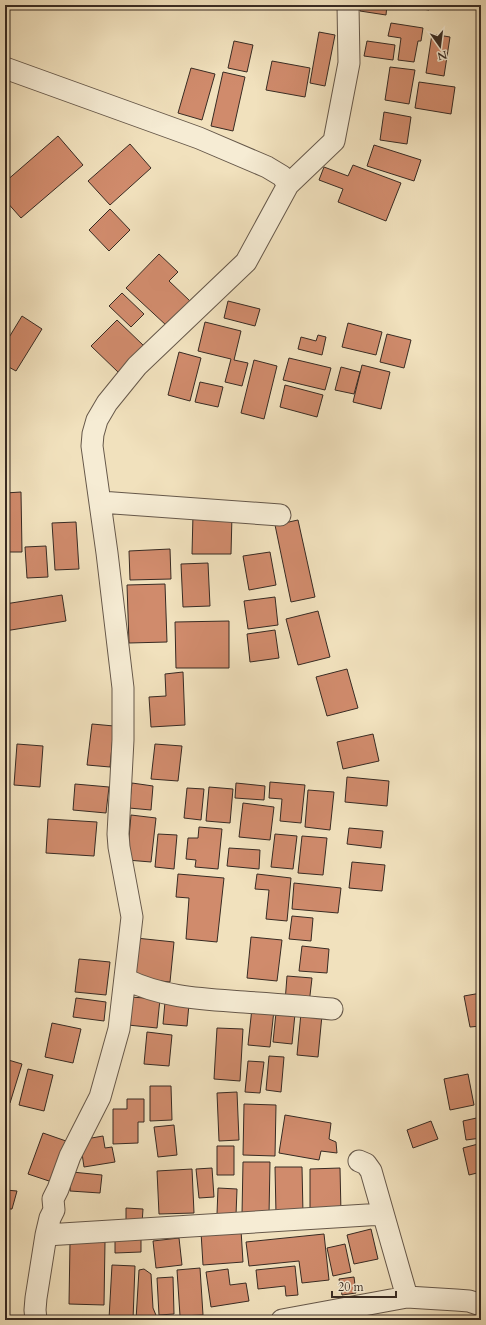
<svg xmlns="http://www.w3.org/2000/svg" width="486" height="1325" font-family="Cardo,serif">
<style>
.building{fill:#d08b6c;stroke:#382b23}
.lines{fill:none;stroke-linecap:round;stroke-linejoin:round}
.minor-casing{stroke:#66584a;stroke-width:23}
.minor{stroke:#f6ecd4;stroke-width:21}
</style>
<rect width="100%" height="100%" fill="#f1e1bd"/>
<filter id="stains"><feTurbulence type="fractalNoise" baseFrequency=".005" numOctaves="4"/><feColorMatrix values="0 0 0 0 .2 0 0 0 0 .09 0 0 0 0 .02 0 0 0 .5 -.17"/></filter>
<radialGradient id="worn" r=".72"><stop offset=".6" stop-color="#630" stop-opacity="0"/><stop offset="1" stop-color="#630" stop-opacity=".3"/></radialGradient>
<path class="building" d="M361 5H387L386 15 360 11Z
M395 5H429V10Z
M391 23 423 28 421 41H418L414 62 398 60 401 38 388 36Z
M319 32 335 35 325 86 310 83Z
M432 34 450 37 444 76 426 73Z
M234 41 253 45 247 72 228 68Z
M367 41 395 45 393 60 364 56Z
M272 61 310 68 305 97 266 90Z
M390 67 415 70 409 104 385 100Z
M191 68 215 74 202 120 178 113Z
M223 72 245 77 233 131 211 126Z
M419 82 455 87 451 114 415 108Z
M384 112 411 117 407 144 380 140Z
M58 136 83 165 21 218 5 200V182Z
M130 144 151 168 110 205 88 181Z
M374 145 421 160 414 181 367 166Z
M353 165 401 183 386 221 338 202 343 189 319 180 324 167 348 176Z
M110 209 130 230 109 251 89 230Z
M159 254 178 272 169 281 190 301 167 326 126 288Z
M122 293 144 314 131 327 109 306Z
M228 301 260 309 255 326 224 318Z
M22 316 42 329 16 371 5 365V344Z
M117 320 144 346 118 372 91 346Z
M205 322 241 331 234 360 248 363 242 386 225 382 231 359 198 351Z
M348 323 382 332 376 355 342 347Z
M387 334 411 340 404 368 380 362Z
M318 335 326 337 322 355 298 349 301 337 316 341Z
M179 352 201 358 190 401 168 395Z
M289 358 331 368 325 390 283 380Z
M254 360 277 366 264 419 241 413Z
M362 365 390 372 381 409 353 402Z
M341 367 360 372 354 394 335 390Z
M200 382 223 387 218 407 195 402Z
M285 385 323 395 317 417 280 407Z
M21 492 22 552H5V493Z
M193 514 232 515 231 554H192Z
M298 520 315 597 291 602 275 525Z
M76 522 79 569 55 570 52 523Z
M46 546 48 577 27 578 25 547Z
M170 549 171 579 130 580 129 551Z
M270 552 276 585 249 590 243 556Z
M208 563 210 606 183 607 181 564Z
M165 584 167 642 129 643 127 585Z
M62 595 66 621 5 631V604Z
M275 597 278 625 248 629 244 601Z
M318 611 330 657 298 665 286 619Z
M229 621V668H176L175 622Z
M275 630 279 658 250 662 247 634Z
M347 669 358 708 327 716 316 677Z
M183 672 185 725 151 727 149 697 166 696 165 674Z
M92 724 114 726 110 767 87 765Z
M373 734 379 761 343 769 337 742Z
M17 744 43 746 40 787 14 785Z
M155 744 182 746 178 781 151 779Z
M347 777 389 781 387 806 345 802Z
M270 782 305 785 301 823 280 821 282 799 269 798Z
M132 783 153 786 151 810 129 808Z
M236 783 265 786 264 800 235 798Z
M75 784 109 787 106 813 73 810Z
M209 787 233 789 230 823 206 821Z
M187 788 204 789 201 820 184 818Z
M308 790 334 792 330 830 305 827Z
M243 803 274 807 270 840 239 837Z
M131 815 156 818 151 862 127 860Z
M48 819 97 822 94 856 46 853Z
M199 827 222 829 218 869 195 867 196 860 186 859 188 838H198Z
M349 828 383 831 381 848 347 844Z
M158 834 177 835 174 869 155 867Z
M275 834 297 836 293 869 271 867Z
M302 836 327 838 323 875 298 873Z
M229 848 260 850 259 869 227 866Z
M352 862 385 865 382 891 349 888Z
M178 874 224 878 217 942 186 939 189 898 176 897Z
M257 874 291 878 287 921 266 919 269 890 255 889Z
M294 883 341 888 338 913 292 909Z
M292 916 313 918 311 941 289 939Z
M251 937 282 940 277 981 247 978Z
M136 938 174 942 170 982 132 978Z
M302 946 329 949 327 973 299 971Z
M79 959 110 962 106 995 75 992Z
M287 976 312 978 309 1004 285 1002Z
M481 993V1026L470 1027 464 996Z
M130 997 160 999 157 1028 128 1025Z
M76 998 106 1002 104 1021 73 1017Z
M165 1002 189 1004 187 1026 163 1024Z
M252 1008 274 1010 270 1047 248 1045Z
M276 1013 295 1014 292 1044 273 1042Z
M301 1013 322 1015 318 1057 297 1055Z
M52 1023 81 1029 73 1063 45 1057Z
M217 1028 243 1029 240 1081 214 1079Z
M147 1032 172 1035 169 1066 144 1064Z
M269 1056 284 1057 281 1092 266 1090Z
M5 1059 22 1064 10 1103 5 1101Z
M248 1061 264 1062 260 1093 245 1092Z
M28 1069 53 1075 44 1111 19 1105Z
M481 1070V1084L480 1085 478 1071Z
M468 1074 474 1105 450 1110 444 1079Z
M150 1086H171L172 1120 150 1121Z
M237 1092 239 1140 219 1141 217 1093Z
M127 1099H144V1122H138V1143L113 1144V1109H127Z
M244 1104 276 1105 275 1156 243 1155Z
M285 1115 331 1123 329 1139 336 1142 337 1153 321 1151 319 1160 279 1153Z
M481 1117V1138L466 1140 463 1121Z
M431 1121 438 1139 413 1148 407 1130Z
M174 1125 177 1155 158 1157 154 1127Z
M43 1133 66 1141 52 1182 28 1174Z
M103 1136 105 1148 112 1147 115 1162 84 1167 80 1140Z
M478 1144 481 1157V1172L469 1175 463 1148Z
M217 1146H234V1175H217Z
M243 1162H270L269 1215 242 1214Z
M275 1167H302L303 1214H276Z
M212 1168 214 1197 199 1198 196 1169Z
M340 1168 341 1213 310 1214V1169Z
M192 1169 194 1213 159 1214 157 1171Z
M72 1172 102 1175 100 1193 70 1191Z
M218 1188 237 1189 236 1215 217 1214Z
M5 1190 17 1191 12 1209H5Z
M126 1208 143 1209 142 1224H126Z
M371 1229 378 1259 354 1264 347 1235Z
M241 1230 243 1262 203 1265 201 1232Z
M324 1234 329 1280 302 1283 299 1261 249 1266 246 1242Z
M141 1238V1252L115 1253V1239Z
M179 1238 182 1265 156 1268 153 1241Z
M70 1242H105L104 1305 69 1304Z
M345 1244 351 1272 333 1276 327 1248Z
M112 1265 135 1266 133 1320 109 1319Z
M295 1266 298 1295 286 1296 285 1286 258 1289 256 1270Z
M200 1268 203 1315 180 1316 177 1270Z
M144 1269 151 1274 153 1308 158 1320H136L139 1270Z
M228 1269 230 1285 246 1283 249 1301 211 1307 206 1272Z
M173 1277 174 1314 159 1315 157 1278Z
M354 1277 356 1293 342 1295 339 1279Z"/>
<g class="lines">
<g class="minor-casing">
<path id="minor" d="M5 68 199 138 267 167 282 176 288 185 246 262 137 366 107 403 97 420 93 434 92 446 107 553 123 688V740L118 834 119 847 132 917 119 1029 100 1097 70 1156 58 1189 53 1199 54 1210 50 1218 46 1235 36 1298 35 1310 36 1320
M288 185 334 141 349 63 348 5
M100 502 280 515
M125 979C164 998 202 999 244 1002 274 1004 303 1006 332 1009
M359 1161 366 1164 371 1171 407 1297
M46 1235 383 1214
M282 1320 407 1297 456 1300 469 1301 481 1305"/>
</g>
<use href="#minor" class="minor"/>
</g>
<rect width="486" height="1325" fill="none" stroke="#f1e1bd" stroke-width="20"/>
<rect x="6" y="6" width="474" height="1313" fill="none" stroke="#382b23" stroke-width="2"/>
<rect x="10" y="10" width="466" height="1305" fill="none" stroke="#382b23"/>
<g transform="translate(440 46) rotate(166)" stroke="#f6ecd4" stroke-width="3" paint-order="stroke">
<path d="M0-3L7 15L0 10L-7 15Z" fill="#382b23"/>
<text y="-6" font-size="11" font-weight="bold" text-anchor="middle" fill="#382b23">N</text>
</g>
<path d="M332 1291v6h64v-6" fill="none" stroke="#382b23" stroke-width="2"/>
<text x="338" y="1291" font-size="12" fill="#382b23" stroke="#f6ecd4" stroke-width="3" paint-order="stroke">20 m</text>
<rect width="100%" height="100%" filter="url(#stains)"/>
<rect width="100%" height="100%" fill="url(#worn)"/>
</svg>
